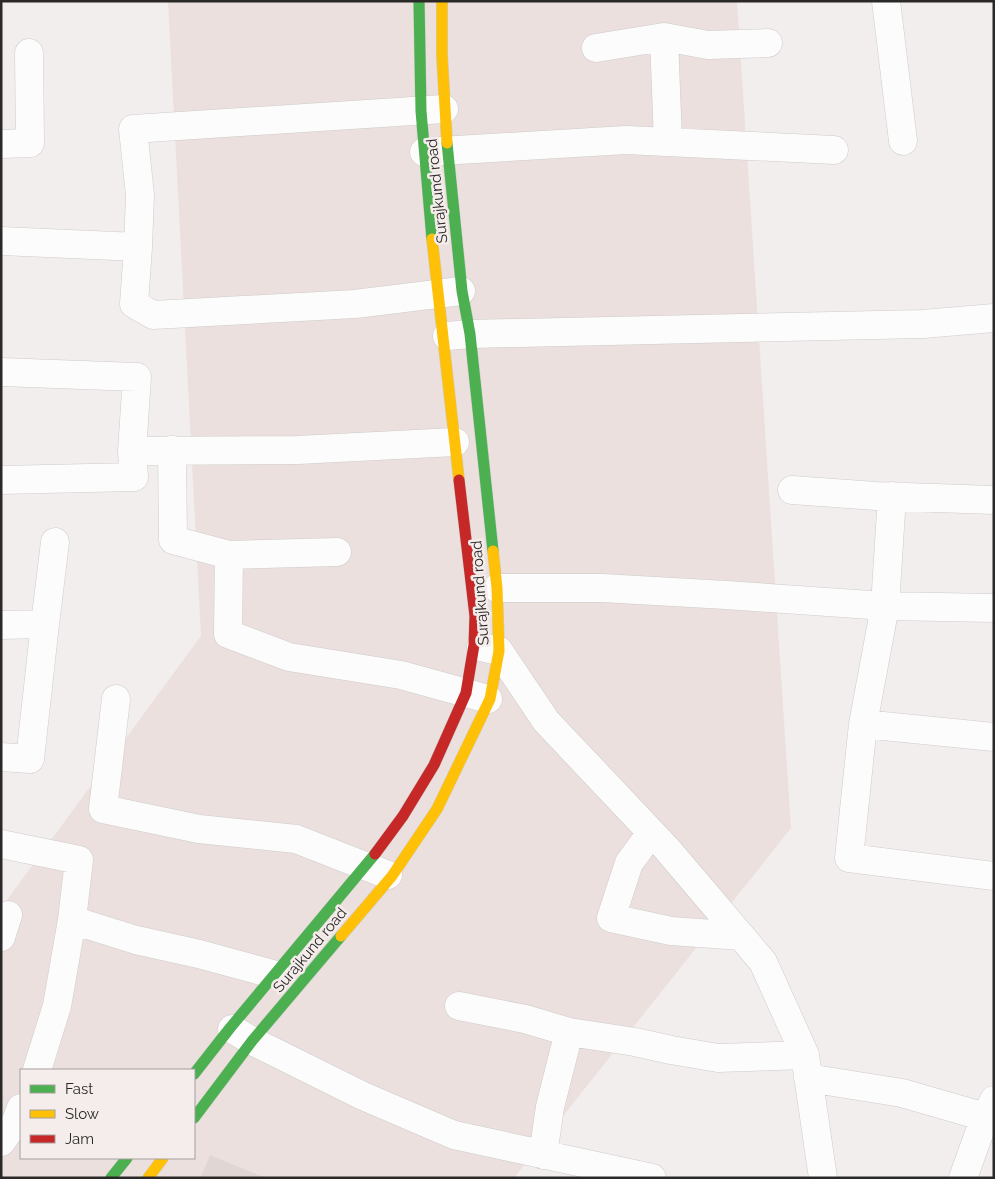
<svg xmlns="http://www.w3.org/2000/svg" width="995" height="1179" font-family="Raleway,sans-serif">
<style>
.built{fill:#ebe0dd;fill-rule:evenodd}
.building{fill:#e0d7d4}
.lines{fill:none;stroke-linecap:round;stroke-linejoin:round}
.street-casing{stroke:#cecbca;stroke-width:29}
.fast-casing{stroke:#cecbca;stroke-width:12}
.slow-casing{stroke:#cecbca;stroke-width:12}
.jam-casing{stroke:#cecbca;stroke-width:12}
.street{stroke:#fdfcfc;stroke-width:28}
.fast{stroke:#4caf50;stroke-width:11}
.slow{stroke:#ffc107;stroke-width:11}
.jam{stroke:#c62828;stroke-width:11}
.labels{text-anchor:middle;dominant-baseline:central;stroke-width:5;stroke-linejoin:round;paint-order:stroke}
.street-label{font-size:15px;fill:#2b2928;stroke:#f4edeb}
</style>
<rect width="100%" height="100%" fill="#f2eeed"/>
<path class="built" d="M168 1H737L791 828 514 1178H1V908L201 636ZM21 1070H194V1158H21Z"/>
<path class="building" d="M210 1155 261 1176V1178L201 1177Z"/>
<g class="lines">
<g class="street-casing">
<path id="street" d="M886 1 903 141
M664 37 708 45 768 43
M596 48 664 37 668 142
M1 144 30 143 29 53
M424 152 626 140 834 150
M1 241 138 247 134 304 153 315 355 304 461 291
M138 247 140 195 133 129 444 109
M447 336 470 334 923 324 994 318
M1 372 137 377 132 451
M172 450 173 540 229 555 228 634 289 657 401 675 488 699
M1 480 134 477 132 451 298 450 455 442
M792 490 876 496 994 500
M892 496 885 606 863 724 994 737
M229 555 337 552
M497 588H602L726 595 885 606 994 608
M1 625 45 624 55 542
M481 647 499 651 546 721 667 849 763 962 805 1055 823 1178
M116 699 103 809 199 829 296 839 388 875
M863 724 849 858 994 876
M1 757 30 759 45 624
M651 833 629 863 611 918 671 931 741 936
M1 844 79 860 72 920
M1 937 8 915
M459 1006 525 1019 569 1032 635 1042 671 1050 718 1058 805 1055
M232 1029 252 1041 363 1096 454 1135 652 1178
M37 1070 57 1006 72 920 136 940 199 954 276 975
M808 1078 902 1093 985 1117 994 1121
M1 1142 16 1121 21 1108
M543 1155 550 1107 569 1032
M963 1178 985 1117 994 1100"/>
</g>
<g class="fast-casing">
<path id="fast" d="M419 1 421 111 432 239
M447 143 462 291 470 334 493 551
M194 1074 230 1028 375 854
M194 1118 252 1041 341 936
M111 1178 127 1158"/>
</g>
<g class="slow-casing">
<path id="slow" d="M442 1V55L447 143
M432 239 459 480
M341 936 392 876 437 809 490 699 499 651 497 588 493 551
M148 1178 163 1158"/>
</g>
<g class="jam-casing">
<path id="jam" d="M375 854 403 816 434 765 466 693 474 645 475 616 459 480"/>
</g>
<use href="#street" class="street"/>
<use href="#fast" class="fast"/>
<use href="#slow" class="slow"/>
<use href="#jam" class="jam"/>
</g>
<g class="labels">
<g class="street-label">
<text transform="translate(437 191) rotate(-96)">Surajkund road</text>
<text transform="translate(480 593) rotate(-94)">Surajkund road</text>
<text transform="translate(310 950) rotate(-50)">Surajkund road</text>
</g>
</g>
<rect width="995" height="1179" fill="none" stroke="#2b2928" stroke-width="5"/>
<rect x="20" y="1069" width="175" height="90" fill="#f4edeb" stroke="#a49f9d"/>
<rect x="30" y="1085" width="25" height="8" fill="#4caf50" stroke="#a49f9d"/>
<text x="65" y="1094" font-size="15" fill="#2b2928">Fast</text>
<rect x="30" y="1110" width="25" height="8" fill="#ffc107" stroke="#a49f9d"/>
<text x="65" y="1119" font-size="15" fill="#2b2928">Slow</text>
<rect x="30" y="1135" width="25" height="8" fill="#c62828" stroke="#a49f9d"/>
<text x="65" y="1144" font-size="15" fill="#2b2928">Jam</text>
</svg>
